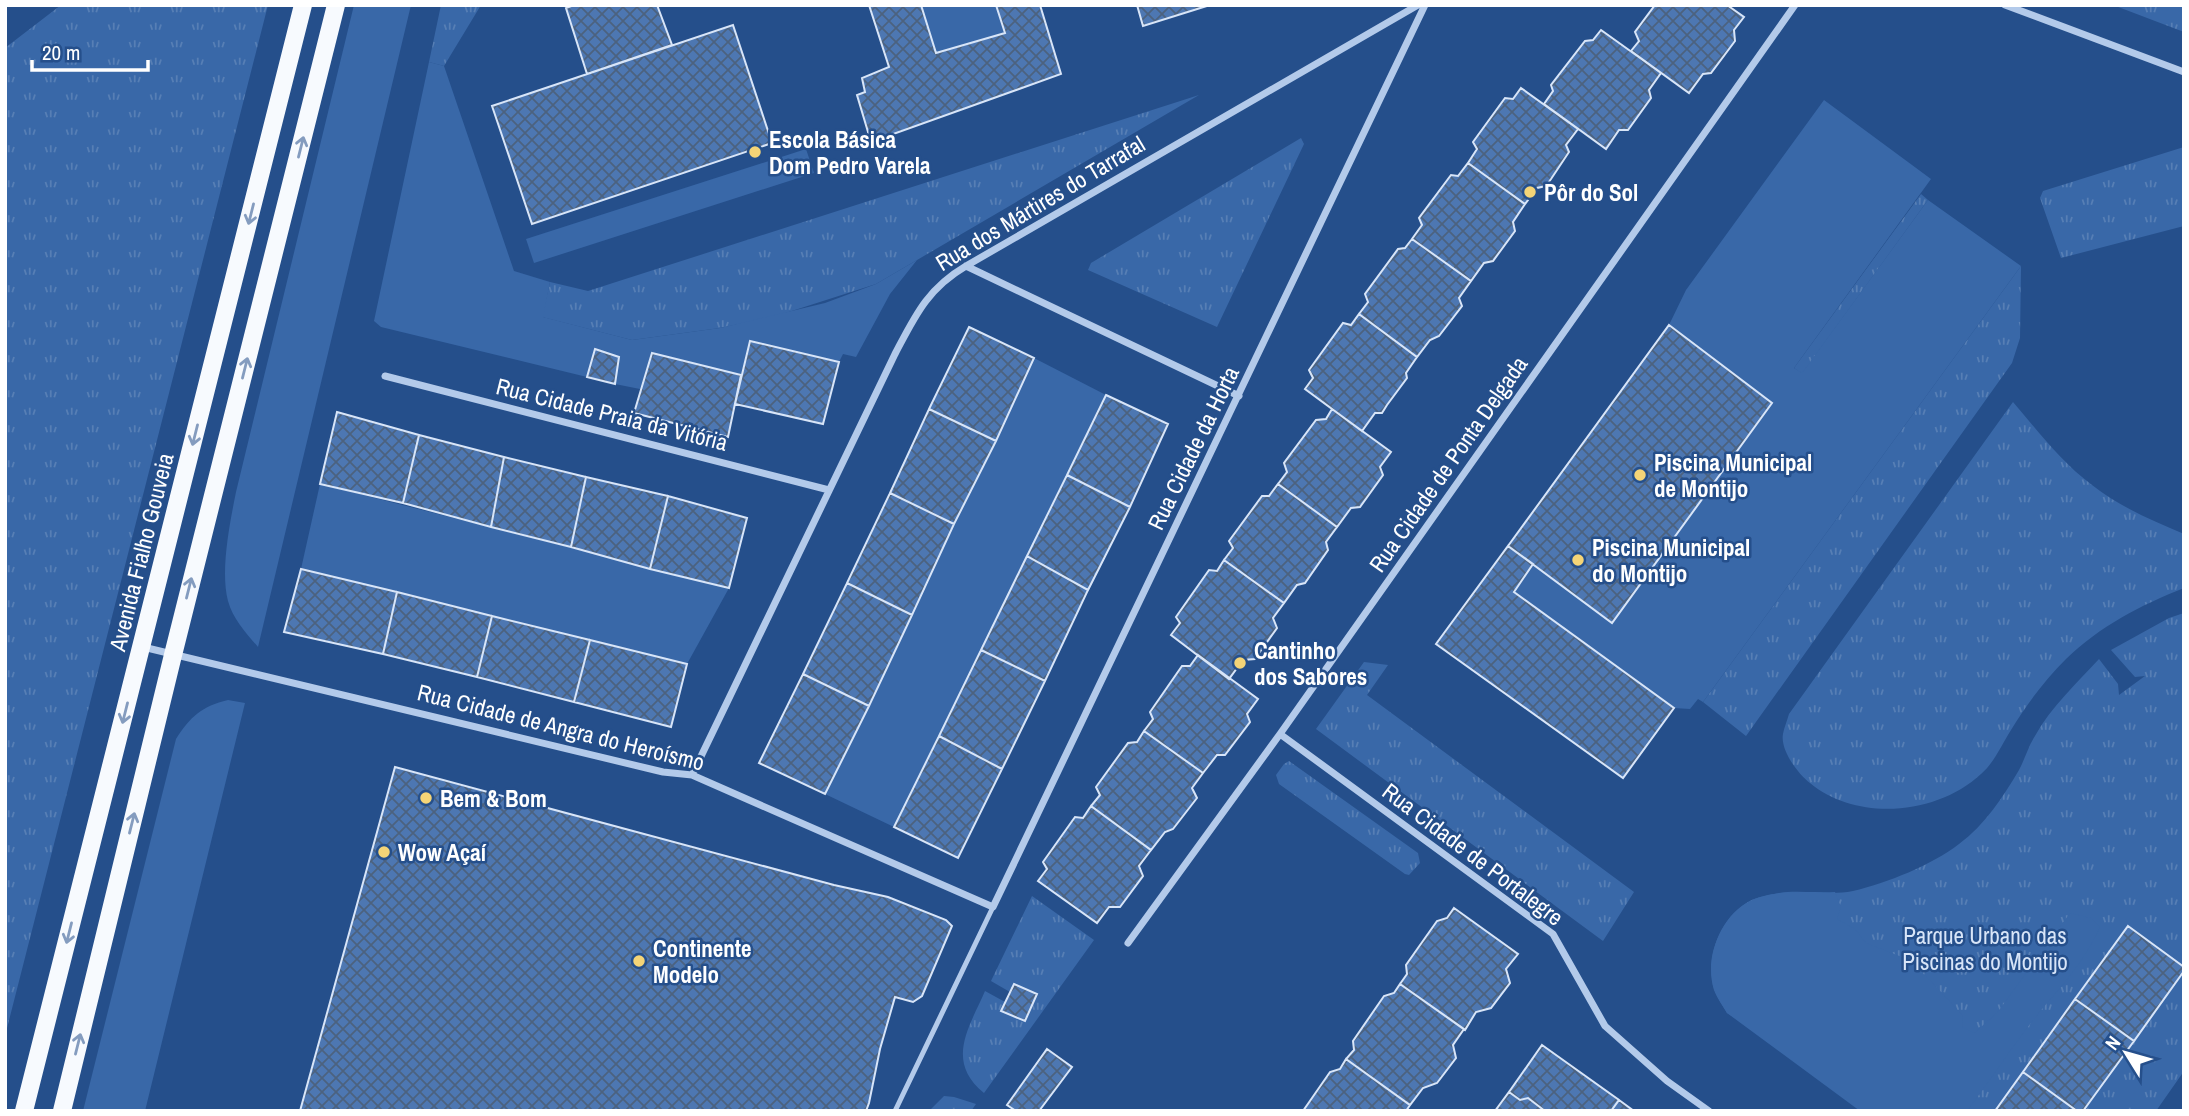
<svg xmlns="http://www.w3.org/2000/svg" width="2189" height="1116" font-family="'Archivo Narrow',sans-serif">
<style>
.grass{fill:url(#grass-tufts)}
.garden{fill:#3968a8}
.building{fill:url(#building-cross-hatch);stroke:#d8e5f8;stroke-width:2}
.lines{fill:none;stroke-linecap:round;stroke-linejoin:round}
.lane{stroke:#b3caea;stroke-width:5}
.street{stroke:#b3caea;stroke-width:7}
.primary{stroke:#f7fafe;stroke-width:18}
.oneway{stroke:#849cbf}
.poi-dot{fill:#f4d477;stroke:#254f8b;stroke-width:2.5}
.labels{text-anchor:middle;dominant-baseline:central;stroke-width:5;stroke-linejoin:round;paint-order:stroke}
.poi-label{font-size:23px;font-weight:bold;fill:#fff;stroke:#254f8b;text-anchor:start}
.street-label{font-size:23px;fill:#fff;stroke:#254f8b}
.park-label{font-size:23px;fill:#d8e5f8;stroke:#254f8b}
</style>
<defs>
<pattern id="grass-tufts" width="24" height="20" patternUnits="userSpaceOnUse" patternTransform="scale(1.75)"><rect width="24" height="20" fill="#3968a8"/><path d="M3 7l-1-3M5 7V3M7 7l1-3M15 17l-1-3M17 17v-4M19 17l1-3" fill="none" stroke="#577fb5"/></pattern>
<pattern id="building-cross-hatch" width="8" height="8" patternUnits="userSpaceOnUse" patternTransform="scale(1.75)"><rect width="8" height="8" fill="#4d77b2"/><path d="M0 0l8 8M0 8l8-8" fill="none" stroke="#4c627f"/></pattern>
</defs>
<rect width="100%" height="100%" fill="#254f8b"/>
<path class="grass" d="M61 5H268L5 1036V48Z
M441 5H481L444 66 429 62Z
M2113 5H2184V32Z
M1199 95 876 284 773 317 720 328 632 340 542 317 550 282 588 291Z
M1301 138 1304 144 1217 327 1088 270 1091 263Z
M2184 147V226L2061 258 2040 198 2043 191Z
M1921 194 1928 200 1802 374 1794 368Z
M2021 266 2020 338 2012 363 1746 736 1703 702Z
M2013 402C2038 431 2061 462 2092 485 2118 506 2153 521 2184 534V588C2141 605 2100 626 2066 659 2045 680 2026 705 2011 730 2002 744 1994 763 1981 774 1937 815 1857 822 1810 783 1798 774 1780 750 1783 734 1784 728 1787 721 1789 714Z
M2184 613V967L2129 927 1995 1111H1885L1727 1013C1723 1006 1717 998 1714 990 1704 957 1720 920 1748 902 1756 897 1770 895 1779 893 1803 889 1829 896 1853 891 1887 883 1932 865 1959 844 1985 825 2003 797 2019 770 2025 759 2028 747 2035 736 2051 707 2077 683 2099 659L2118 684 2119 695 2145 676 2135 677 2111 650 2169 618Z
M1364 662 1388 665 1367 695 1634 892 1603 941 1316 729Z
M1289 761 1418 853 1420 863 1409 875 1405 874 1279 784 1276 775 1284 764Z
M1032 896 1094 940 984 1093C945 1061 969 1028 985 991L1005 1002 1002 1011 1025 1021 1037 994 1014 984 1010 992 991 981Z
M2183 973 2184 1071 2156 1111H2083Z
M944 1096 954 1097 976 1104 971 1111H929Z"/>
<path class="garden" d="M354 5H411L258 647C246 633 233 619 228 601 220 571 230 522 236 492Z
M921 5H996L1005 33 936 53Z
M429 62 444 66 514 271 550 282 543 317 632 340 720 328 825 303 876 284 917 260 890 294 856 357 843 354 839 362 750 341 741 375 652 354 640 389 615 384 619 357 596 350 587 377 381 327 374 321Z
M1824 100 1931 179 1794 368 1802 373 1928 200 2021 266 1703 702 1698 699 1690 709 1674 708 1623 778 1436 644 1669 325 1686 290Z
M806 149 814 173 534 263 526 239Z
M1034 358 1106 395 894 827 825 794Z
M320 484 729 588 687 664 301 569Z
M228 700 245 703 145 1111H83L176 739C190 717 202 706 228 700Z
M1835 892 1841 907 1837 919 1855 929 1866 943 1907 959 1931 981 1963 1016 1962 1027 1974 1033 1997 1013 2070 913 2091 918 2100 927C2082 966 2061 986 2034 1019 2011 1048 1990 1081 1967 1111H1860L1727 1013C1723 1006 1717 997 1714 989 1705 958 1720 916 1750 901 1772 889 1810 893 1835 892Z"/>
<path class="building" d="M574 5H657L672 45 587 74 566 8Z
M869 5H921L936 53 1005 33 996 5H1040L1061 74 871 142 857 95 865 92 862 78 889 67Z
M1137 5H1210L1143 26Z
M1655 5H1727L1744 17 1734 30 1735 41 1711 73 1703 74 1689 93 1631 51 1639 41 1635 32Z
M733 25 772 143 532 224 492 106Z
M1601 30 1661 73 1649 90 1651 98 1628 130H1619L1606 149 1544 104 1553 91 1551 85 1585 41 1593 40Z
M1521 88 1578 129 1566 145 1569 152 1551 179 1546 186 1537 188 1525 204 1468 163 1477 149 1473 142 1505 98 1513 99Z
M1468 163 1525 204 1513 222 1515 231 1493 261 1484 263 1471 281 1412 239 1422 225 1419 218 1451 175 1458 176Z
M1412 239 1471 281 1459 298 1462 306 1439 336 1430 340 1417 357 1359 314 1368 302 1365 294 1398 249 1405 248Z
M1359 314 1417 357 1406 373 1407 378 1387 405 1382 413H1375L1362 431 1305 389 1313 378 1309 370 1343 323 1351 325Z
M1669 325 1772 403 1612 623 1508 546Z
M969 327 1034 358 996 441 929 409Z
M750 341 839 362 823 424 735 404Z
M595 349 619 357 615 384 587 377Z
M652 353 741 375 728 437 634 413Z
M1106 395 1168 424 1130 507 1067 475Z
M929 409 996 441 954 524 890 493Z
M1332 409 1391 452 1380 467 1383 475 1360 507 1351 508 1337 527 1278 484 1287 472 1284 463 1316 420 1326 419Z
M337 412 419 435 403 503 320 484Z
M419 435 504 457 491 527 403 503Z
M504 457 586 477 571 547 491 527Z
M1067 475 1130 507 1088 590 1027 556Z
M586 477 668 496 650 569 571 547Z
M1278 484 1337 527 1326 542 1328 550 1305 583 1297 585 1284 603 1224 560 1233 548 1229 541 1262 496H1269Z
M890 493 954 524 912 615 847 583Z
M668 496 747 518 729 588 650 569Z
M1508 546 1533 564 1514 592 1674 708 1623 778 1436 644Z
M1027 556 1088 590 1045 681 981 650Z
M1224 560 1284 603 1273 618 1277 628 1255 659 1243 660 1229 679 1171 635 1180 623 1176 617 1209 570 1217 571Z
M301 569 397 592 383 654 284 632Z
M847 583 912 615 869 706 803 674Z
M397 592 492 616 477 677 383 654Z
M492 616 590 640 574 702 477 677Z
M590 640 687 664 671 727 574 702Z
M981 650 1045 681 1002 769 939 736Z
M1198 655 1258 699 1247 714 1250 722 1225 755H1217L1203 773 1144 731 1153 719 1150 712 1182 666H1190Z
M803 674 869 706 825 794 759 763Z
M1144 731 1203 773 1192 788 1197 798 1173 829 1165 832 1151 850 1091 806 1100 795 1096 787 1128 743 1137 742Z
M939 736 1002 769 958 858 894 827Z
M395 767 834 885 888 897 946 920 952 926 922 996 913 1002 895 997 880 1049 869 1103 866 1111H300Z
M1091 806 1151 850 1139 866 1143 876 1120 907H1109L1097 923 1038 881 1047 869 1043 862 1075 817 1083 818Z
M1454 908 1518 954 1506 969 1510 983 1491 1008 1476 1012 1465 1030 1400 984 1407 974 1406 965 1437 921 1447 918Z
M2128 926 2184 967V971L2134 1041 2075 999Z
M1014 984 1037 994 1025 1021 1001 1011Z
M1400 984 1464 1029 1453 1045 1456 1058 1437 1083 1423 1088 1410 1105 1346 1059 1354 1050 1353 1041 1384 996 1394 993Z
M2075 999 2134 1041 2083 1111H2077L2023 1072Z
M1542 1045 1619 1100 1611 1111H1545L1528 1098 1520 1100 1509 1092Z
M1047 1049 1072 1067 1039 1111H1016L1007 1105Z
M1346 1059 1410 1105 1406 1111H1303L1330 1072 1340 1069Z
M2023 1072 2077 1111H1995Z
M1509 1092 1520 1100 1528 1098 1545 1111H1495Z
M1619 1100 1634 1111H1611Z"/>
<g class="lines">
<path class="lane" d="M895 1111 993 907"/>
<path class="street" d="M2005 5 2184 72
M966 266 1239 396
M385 376 829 490
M143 647 663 772 692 775 993 907 1425 5
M1280 734 1553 934 1605 1026 1667 1081 1709 1111
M692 775 895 354C915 316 927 289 966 266L1418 5
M1128 943 1280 734 1795 5"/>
<path class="primary" d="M24 1111 303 5
M62 1111 173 655 336 5"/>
</g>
<defs><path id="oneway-shaft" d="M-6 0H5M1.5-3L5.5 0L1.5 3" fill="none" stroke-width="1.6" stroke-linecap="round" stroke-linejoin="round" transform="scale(1.75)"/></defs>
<g class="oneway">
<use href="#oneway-shaft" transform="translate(301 147) rotate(-76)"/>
<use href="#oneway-shaft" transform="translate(251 214) rotate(104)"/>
<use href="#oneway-shaft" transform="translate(245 368) rotate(-76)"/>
<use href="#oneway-shaft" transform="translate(195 435) rotate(104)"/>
<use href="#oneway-shaft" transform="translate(189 588) rotate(-76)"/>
<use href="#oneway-shaft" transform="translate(125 713) rotate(104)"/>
<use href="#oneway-shaft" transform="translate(132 823) rotate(-76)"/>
<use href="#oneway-shaft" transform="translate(69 933) rotate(104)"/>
<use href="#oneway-shaft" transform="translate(78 1044) rotate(-76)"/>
</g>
<g class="poi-dot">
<circle cx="755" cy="152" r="7"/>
<circle cx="1530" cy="192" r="7"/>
<circle cx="1640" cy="475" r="7"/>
<circle cx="1578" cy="560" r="7"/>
<circle cx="1240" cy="663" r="7"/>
<circle cx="426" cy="798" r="7"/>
<circle cx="384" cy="852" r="7"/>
<circle cx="639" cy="961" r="7"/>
</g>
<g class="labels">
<g class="poi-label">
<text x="769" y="139">Escola Básica<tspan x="769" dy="26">Dom Pedro Varela</tspan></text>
<text x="1544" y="192">Pôr do Sol</text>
<text x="1654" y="462">Piscina Municipal<tspan x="1654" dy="26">de Montijo</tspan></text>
<text x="1592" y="547">Piscina Municipal<tspan x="1592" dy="26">do Montijo</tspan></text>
<text x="1254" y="650">Cantinho<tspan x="1254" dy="26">dos Sabores</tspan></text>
<text x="440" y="798">Bem &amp; Bom</text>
<text x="398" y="852">Wow Açaí</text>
<text x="653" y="948">Continente<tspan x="653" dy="26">Modelo</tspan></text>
</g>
<g class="street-label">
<text transform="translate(1040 203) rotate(-31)">Rua dos Mártires do Tarrafal</text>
<text transform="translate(612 414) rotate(14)">Rua Cidade Praia da Vitória</text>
<text transform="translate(1193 448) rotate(-64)">Rua Cidade da Horta</text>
<text transform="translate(1448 464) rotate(-55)">Rua Cidade de Ponta Delgada</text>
<text transform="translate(141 552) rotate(-76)">Avenida Fialho Gouveia</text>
<text transform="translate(561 727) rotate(14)">Rua Cidade de Angra do Heroísmo</text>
<text transform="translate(1473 854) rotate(37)">Rua Cidade de Portalegre</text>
</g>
<g class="park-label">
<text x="1985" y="935">Parque Urbano das<tspan x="1985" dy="26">Piscinas do Montijo</tspan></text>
</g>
</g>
<rect width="2189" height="1116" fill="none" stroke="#ffffff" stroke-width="14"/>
<g transform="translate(2126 1053) rotate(307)" stroke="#254f8b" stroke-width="5" paint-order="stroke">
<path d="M0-5L12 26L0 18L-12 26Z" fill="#ffffff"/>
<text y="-10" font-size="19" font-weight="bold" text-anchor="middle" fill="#ffffff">N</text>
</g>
<path d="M32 60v10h116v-10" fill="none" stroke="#ffffff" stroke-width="3.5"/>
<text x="42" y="60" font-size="21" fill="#ffffff" stroke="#254f8b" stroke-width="5" paint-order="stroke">20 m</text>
</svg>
